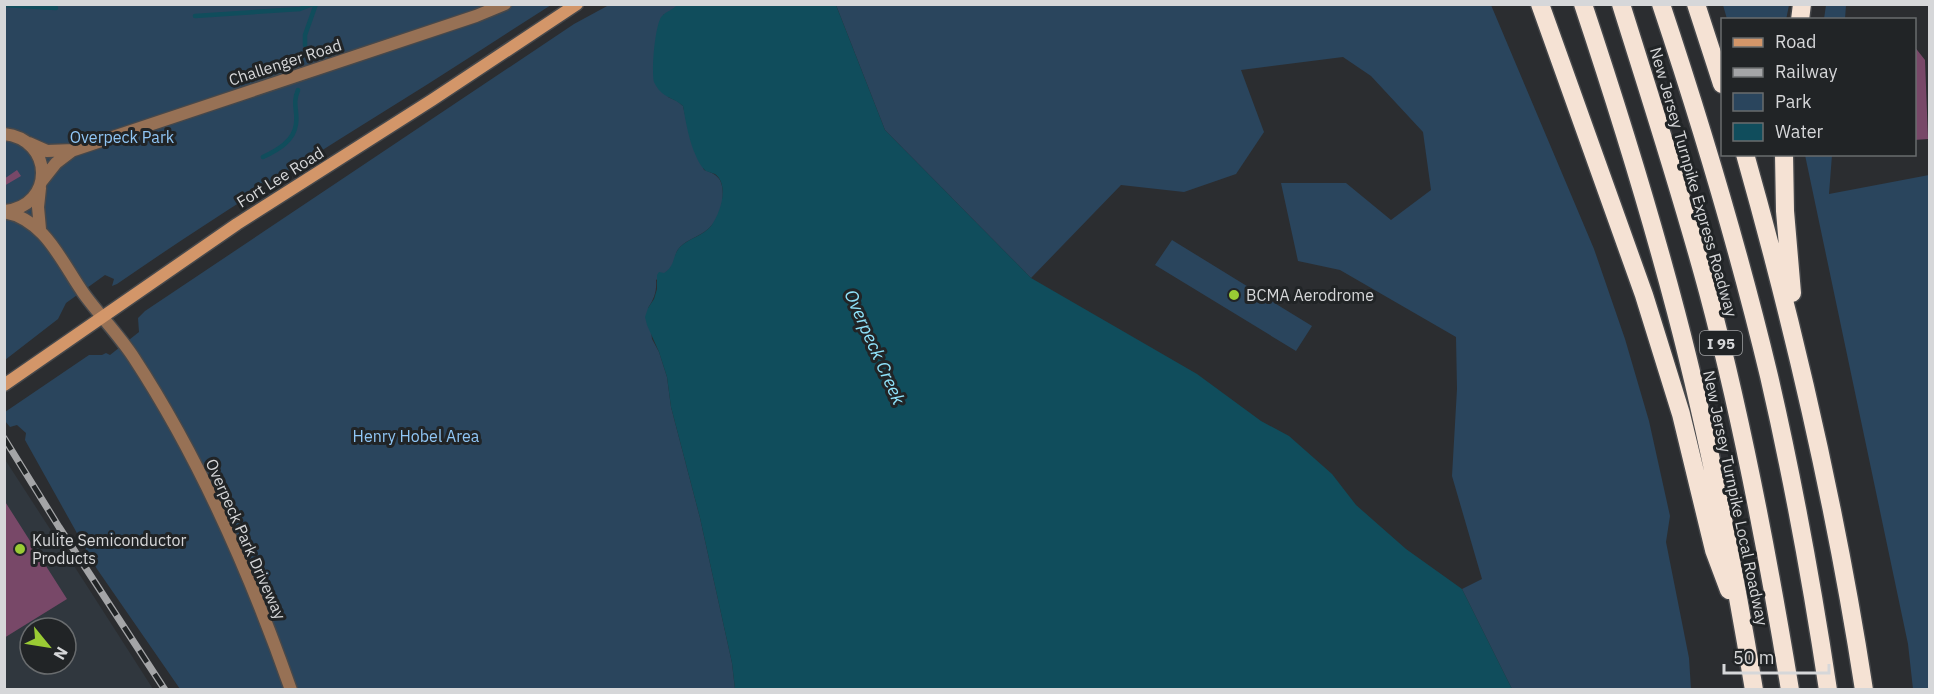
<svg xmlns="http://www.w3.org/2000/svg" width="1934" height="694" font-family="'IBM Plex Sans',sans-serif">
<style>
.built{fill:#30373e;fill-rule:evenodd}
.green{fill:#2a455d}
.water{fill:#104d5c}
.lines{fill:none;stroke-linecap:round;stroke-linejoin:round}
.stream{stroke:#104d5c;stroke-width:4.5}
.building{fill:#784868}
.tertiary-casing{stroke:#46484b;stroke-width:15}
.secondary-casing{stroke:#46484b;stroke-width:15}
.motorway-casing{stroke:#46484b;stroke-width:21}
.tertiary{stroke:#977155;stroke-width:12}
.secondary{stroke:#d39669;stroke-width:12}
.motorway{stroke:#f5e2d4;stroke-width:18}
.rail-casing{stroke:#a4a5a7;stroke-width:7}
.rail{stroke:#212426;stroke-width:4.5;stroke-dasharray:14;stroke-linecap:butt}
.poi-dot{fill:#9acb34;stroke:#212426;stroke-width:2}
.labels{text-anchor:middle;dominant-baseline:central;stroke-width:6;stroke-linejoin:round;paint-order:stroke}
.shield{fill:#212426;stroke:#a0a1a3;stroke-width:1.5}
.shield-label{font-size:15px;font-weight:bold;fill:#d6d7d9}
.street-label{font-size:16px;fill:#d6d7d9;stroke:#212426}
.park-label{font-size:16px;fill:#90c6f5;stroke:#212426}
.poi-label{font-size:16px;fill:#d6d7d9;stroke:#212426;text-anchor:start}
.water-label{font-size:18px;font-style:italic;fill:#8fe3fb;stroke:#212426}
</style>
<rect width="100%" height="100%" fill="#2b2d30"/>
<path class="built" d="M4 458 87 586 153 689H5ZM30 628H66V664H30Z"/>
<path class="green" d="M5 5H551C510 31 469 58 428 84 323 150 218 214 117 284L112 286 114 279 105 275 66 303 58 319 5 360Z
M609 5H678L672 11 663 15 668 97 677 101 683 106 690 137 704 170C710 172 716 174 720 180 727 195 720 219 708 229 700 236 688 239 680 247 675 252 676 257 673 264 670 271 662 275 656 280 657 291 654 299 648 308L652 339 659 352 667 377 671 407 700 518 732 663 735 689H180L97 569 25 440 26 433 17 425 10 427 5 421V412L89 355H102L106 353 110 355 139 332 138 318 145 311 574 24Z
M836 5H1491L1594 249 1625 339 1649 421 1670 516 1666 542 1689 658 1691 689H1512L1462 589 1482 579 1452 476 1457 389 1456 337 1340 270 1298 261 1281 183H1346L1391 220 1431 190 1423 132 1371 76 1343 57 1241 70 1264 132 1236 174 1184 192 1121 185 1031 278 885 130Z
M1723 5V4L1789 5 1786 20 1727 19Z
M1826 5H1846L1845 19H1824Z
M1805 155H1832L1829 194 1929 175V689H1913L1908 644Z
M1172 240 1312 326 1296 351 1155 265Z"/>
<path class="water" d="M678 4 836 5 885 130 1031 278 1197 374 1261 421 1289 436 1332 474 1356 505 1406 549 1462 589 1512 689H735L732 663 700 518 671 407 667 377 659 352 647 325 645 317 648 308 654 299 657 289V275L659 272 664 273C676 266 672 254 681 246 690 238 704 235 711 226 720 214 730 185 715 174 714 174 707 171 706 171 702 168 698 161 696 156 689 141 686 123 683 106 676 99 666 98 659 90 658 89 655 84 654 82 651 72 655 23 662 16 667 11 673 10 678 4Z"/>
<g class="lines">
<path class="stream" d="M4 5 56 8
M195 16 300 9 313 4
M305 45V35L316 4
M263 157C278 150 294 141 296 124 298 111 292 104 298 90"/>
</g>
<path class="building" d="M1914 46 1925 60 1928 139 1914 140Z
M17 170 21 176 4 186V179Z
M4 500 67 599 4 638Z"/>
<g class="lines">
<g class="tertiary-casing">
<path id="tertiary" d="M4 134C54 139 55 206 5 211
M29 143 47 151 74 150 476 16 505 4
M41 182 56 163 73 150
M4 212C45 219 62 263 84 294 100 316 119 335 134 358 200 459 251 576 291 690
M40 229 38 207 40 188"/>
</g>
<g class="secondary-casing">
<path id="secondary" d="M4 385 237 224 432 100 577 4"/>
</g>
<g class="motorway-casing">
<path id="motorway" d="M1540 4 1644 295 1681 414 1714 550 1729 590
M1583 4C1617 106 1649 209 1676 312 1709 437 1733 563 1754 690
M1621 4C1651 100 1682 195 1708 292 1743 423 1768 556 1790 690
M1661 4C1702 127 1739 251 1769 376 1793 480 1812 584 1828 690
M1696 4 1722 84
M1800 20 1802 4
M1745 154C1795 331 1836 508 1864 690
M1784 154 1785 211 1792 293"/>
</g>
<use href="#tertiary" class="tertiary"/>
<use href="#secondary" class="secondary"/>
<use href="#motorway" class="motorway"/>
<g class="rail-casing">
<path id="rail" d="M4 438 59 527 165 690"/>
</g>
<use href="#rail" class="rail"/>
</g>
<g class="poi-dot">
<circle cx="1234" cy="295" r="6"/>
<circle cx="20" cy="549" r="6"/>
</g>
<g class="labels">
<rect class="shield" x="1700" y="331" width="42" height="24" rx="4.5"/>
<g class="shield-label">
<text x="1721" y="343">I 95</text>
</g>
<g class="street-label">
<text transform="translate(285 62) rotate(-18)">Challenger Road</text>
<text transform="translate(280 177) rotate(-32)">Fort Lee Road</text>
<text transform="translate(1694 182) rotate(74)">New Jersey Turnpike Express Roadway</text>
<text transform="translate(1736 498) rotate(78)">New Jersey Turnpike Local Roadway</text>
<text transform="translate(246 539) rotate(66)">Overpeck Park Driveway</text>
</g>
<g class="park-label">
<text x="122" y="137">Overpeck Park</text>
<text x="416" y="436">Henry Hobel Area</text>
</g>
<g class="poi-label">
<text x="1246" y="295">BCMA Aerodrome</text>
<text x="32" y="540">Kulite Semiconductor<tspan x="32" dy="18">Products</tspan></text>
</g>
<g class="water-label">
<text transform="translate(875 347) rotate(66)">Overpeck Creek</text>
</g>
</g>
<rect width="1934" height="694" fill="none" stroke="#d6d7d9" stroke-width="12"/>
<rect x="1721" y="18" width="195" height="138" fill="#212426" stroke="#696c6e" stroke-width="1.5"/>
<rect x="1733" y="38" width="30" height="9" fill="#d39669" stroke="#696c6e" stroke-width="1.5"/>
<text x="1775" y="48" font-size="18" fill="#d6d7d9">Road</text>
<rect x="1733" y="68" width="30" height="9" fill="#a4a5a7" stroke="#696c6e" stroke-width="1.5"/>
<text x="1775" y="78" font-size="18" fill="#d6d7d9">Railway</text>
<rect x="1733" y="93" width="30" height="18" fill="#2a455d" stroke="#696c6e" stroke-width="1.5"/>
<text x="1775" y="108" font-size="18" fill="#d6d7d9">Park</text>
<rect x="1733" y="123" width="30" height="18" fill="#104d5c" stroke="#696c6e" stroke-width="1.5"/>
<text x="1775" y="138" font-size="18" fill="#d6d7d9">Water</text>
<g transform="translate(48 646) rotate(120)"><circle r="28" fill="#212426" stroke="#696c6e" stroke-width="1.5"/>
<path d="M0-4.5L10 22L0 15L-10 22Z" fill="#9acb34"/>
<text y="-9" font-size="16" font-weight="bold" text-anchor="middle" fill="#d6d7d9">N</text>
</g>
<path d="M1724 664v9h105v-9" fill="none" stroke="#d6d7d9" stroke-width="3"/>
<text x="1733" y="664" font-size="18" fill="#d6d7d9" stroke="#212426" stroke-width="4.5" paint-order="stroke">50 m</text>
</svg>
